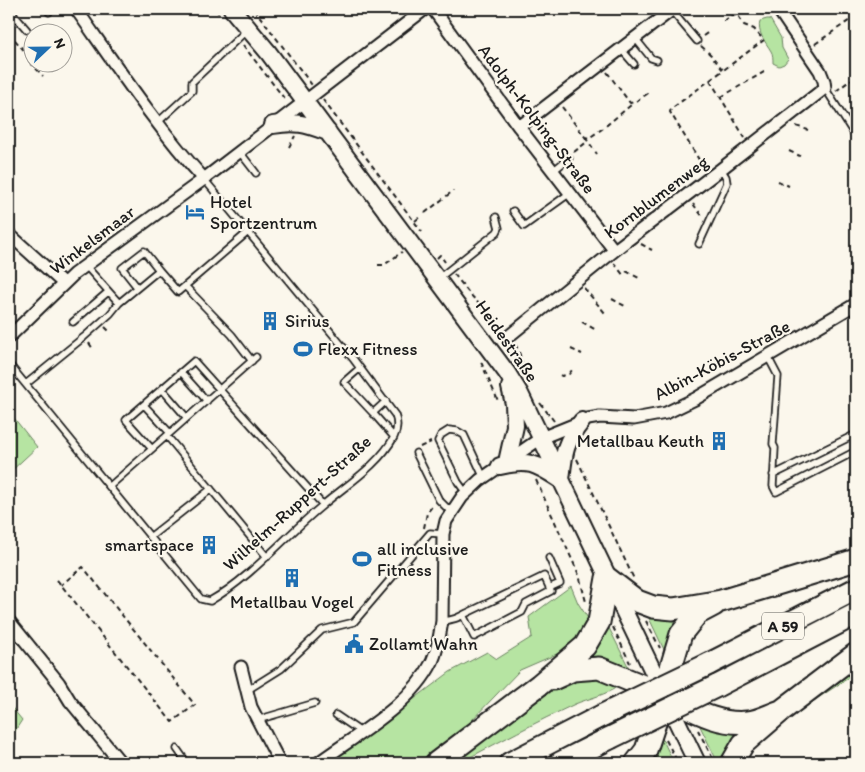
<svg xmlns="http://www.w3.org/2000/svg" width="865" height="772" font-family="Itim,sans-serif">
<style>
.green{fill:#b6e4a2;stroke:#69805f}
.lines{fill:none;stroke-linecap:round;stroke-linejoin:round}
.service-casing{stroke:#1c1c1c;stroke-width:9}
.minor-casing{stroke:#1c1c1c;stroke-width:15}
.secondary-casing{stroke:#1c1c1c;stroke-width:20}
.motorway-casing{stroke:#1c1c1c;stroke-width:25}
.path{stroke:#1c1c1c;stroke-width:2;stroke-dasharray:5 4;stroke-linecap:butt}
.service{stroke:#fbf7ec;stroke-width:5.5}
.minor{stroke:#fbf7ec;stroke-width:11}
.secondary{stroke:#fbf7ec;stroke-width:16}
.motorway{stroke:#fbf7ec;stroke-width:21}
.motorway-bridge-casing{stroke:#1c1c1c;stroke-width:25;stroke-linecap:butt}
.motorway-bridge{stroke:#fbf7ec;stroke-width:21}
.labels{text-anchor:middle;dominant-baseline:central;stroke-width:4.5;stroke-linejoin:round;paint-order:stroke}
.shield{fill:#fbf7ec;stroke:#5f5e5a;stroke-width:1}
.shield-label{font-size:16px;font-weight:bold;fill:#1c1c1c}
.street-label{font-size:18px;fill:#1c1c1c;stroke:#fbf7ec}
.poi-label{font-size:18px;fill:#1c1c1c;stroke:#fbf7ec;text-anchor:start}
</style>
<rect width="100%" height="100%" fill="#fbf7ec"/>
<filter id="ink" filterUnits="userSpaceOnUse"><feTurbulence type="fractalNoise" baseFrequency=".02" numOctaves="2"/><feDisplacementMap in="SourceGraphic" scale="10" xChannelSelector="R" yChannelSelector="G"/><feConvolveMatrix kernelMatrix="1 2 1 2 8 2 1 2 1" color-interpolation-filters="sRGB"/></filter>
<g filter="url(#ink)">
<path class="green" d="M767 19H770L781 38 782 48 788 59 784 64 779 66 773 63C773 59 773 54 771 51 765 41 757 33 760 21Z
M10 413 37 447 9 473V414Z
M571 586 578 603 591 623 573 647 520 670 445 748 424 763H329L450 672 487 652 497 659 532 637 529 617Z
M689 612 668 658 648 616Z
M607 624 633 676 575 664Z
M856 663V673L818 698 765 737 741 763 742 755Z
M594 677 618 686C609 694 587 699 575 704 536 722 499 742 461 762L476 740 537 700 564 683Z
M9 704 22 720 9 740Z
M698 722 741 729 728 763H718Z
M658 730 674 763H640Z"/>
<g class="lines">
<g class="service-casing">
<path id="service" d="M9 9 27 30
M47 9 49 12
M671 10 697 41
M635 38 651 58 657 60
M621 49 634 64
M825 88 856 137
M157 123 192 91V82L247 30
M239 151 256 173
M553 171 569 158
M513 211 524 226 570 193
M248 232 185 286 232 335 252 361
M699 244 727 183 726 177 721 169
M85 265 119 303
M159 270 178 292 185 286
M439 278 497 232 499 228 496 217
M73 322 108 292
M768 357 778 376 773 444 775 448 773 486 776 492 856 451
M9 364 201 599 210 601C253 576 285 536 323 505 346 485 379 465 394 437 398 429 398 423 395 415L354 360 204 179
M360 368 344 382 373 413 386 401
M181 372 207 401
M26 384 84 337 110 314 119 303 159 270 144 251 122 268 137 287
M162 389 187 418
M144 405 170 433
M373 413 394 437
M167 436 267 557
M152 449 126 420 194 361 323 505
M416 453 439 500 451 512
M773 475 856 434
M110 486 256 357
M466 493 458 482 438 441 441 435 449 430 457 431 464 435 484 478
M150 537 211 489
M549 588 560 583 549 558
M442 621C453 620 458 618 467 613L544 576 551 591 526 604 522 612 474 637 463 615
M246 691 281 669 322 630 354 622 430 533 443 534
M336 715 361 732
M257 720 315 703
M177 749 187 763"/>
</g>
<g class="minor-casing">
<path id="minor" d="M76 9C117 67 156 126 204 179
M433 9 519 127 614 250
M519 127 673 9
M9 234 63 283
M509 336 620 246 721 169 825 88 824 81 820 71 778 9
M9 337 74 274 204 179 425 9
M9 621 59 683 70 701 121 763
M241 667 251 707 280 763
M318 763C356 735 411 705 432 662 438 649 440 634 442 621L443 534 446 521 462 497 480 480 541 438 588 419 600 417 634 419 666 413 695 399 856 304"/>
</g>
<g class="secondary-casing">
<path id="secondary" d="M232 9 268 52 507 373 520 394 697 763
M273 125C297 121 305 124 328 132
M507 462 515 426 514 404 510 387
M500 466C530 459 536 464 561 480
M561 480C564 453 564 443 582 421"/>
</g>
<g class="motorway-casing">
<path id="motorway" d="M709 664 856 589
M553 679 573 670 599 668 663 694 681 634 697 614 714 605
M717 686 856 614
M436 763 539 685 585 646 599 622 607 578 637 601 653 607 673 609 721 601 856 560
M510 763 603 715
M560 763 610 738
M636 763 646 750 664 696C690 708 718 726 748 722 759 721 771 714 781 711
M732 763 743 744 781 711 856 654"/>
</g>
<path class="path" d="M216 9 220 15
M254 9 312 85
M734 9 744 25 754 29 761 37
M611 14 613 9
M724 21 731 16 737 15
M9 33 27 54 31 63 43 76
M703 36 710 31
M815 44 856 16
M243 45 287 102
M701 46 711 55 723 70
M607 72 630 103 635 102 647 94 649 97
M710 80 745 138
M836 91 856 76
M9 95 14 101
M721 97 766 71
M323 100 422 232
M562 107 585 137 589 138 602 129 631 105 630 103
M796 126 808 130
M585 137 597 154
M289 147 295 136
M789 151 800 156
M574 152 588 141
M704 168 670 112 671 109 764 40
M778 181 789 186
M693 204 704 218
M425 213 453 191V190
M415 221 421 216
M641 244 652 250
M437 258 440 255 445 262
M614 263 624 276
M378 265H384L402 252
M626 271 639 278
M454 274 469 293 502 329
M584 288 605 313
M612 299 625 306
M582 322 596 330
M105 327 111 333
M89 343 93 349
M515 344C522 355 522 369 529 381
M571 349 582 354
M481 362 499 403
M560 375 562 376 569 374 573 369
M540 403 554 421
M420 447 431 442
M577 459 634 579
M536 480 579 575 586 602
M424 528 427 513 433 505
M57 580 172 722 195 705 83 567 61 585
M646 621 660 648
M613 627 630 663
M698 730 715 763
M666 740 678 763"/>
<use href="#service" class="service"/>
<use href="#minor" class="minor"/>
<use href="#secondary" class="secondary"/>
<use href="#motorway" class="motorway"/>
<g class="motorway-bridge-casing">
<path id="motorway-bridge" d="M603 715 709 664
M610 738 717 686"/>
</g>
<use href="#motorway-bridge" class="motorway-bridge"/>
</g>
</g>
<defs>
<g id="hotel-bare" transform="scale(1.5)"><path d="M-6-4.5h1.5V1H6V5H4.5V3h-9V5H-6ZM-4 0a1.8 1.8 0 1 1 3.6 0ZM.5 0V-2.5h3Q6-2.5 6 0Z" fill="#1f6fb2" stroke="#fbf7ec" stroke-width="2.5" paint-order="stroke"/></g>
<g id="building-bare" transform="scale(1.5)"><path d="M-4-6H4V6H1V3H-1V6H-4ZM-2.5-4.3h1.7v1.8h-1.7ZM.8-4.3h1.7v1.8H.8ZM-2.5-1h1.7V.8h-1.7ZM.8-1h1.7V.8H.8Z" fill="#1f6fb2" stroke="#fbf7ec" stroke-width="2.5" paint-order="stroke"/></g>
<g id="stadium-bare" transform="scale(1.5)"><path d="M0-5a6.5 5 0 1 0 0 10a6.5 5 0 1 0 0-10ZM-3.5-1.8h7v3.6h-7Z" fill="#1f6fb2" stroke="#fbf7ec" stroke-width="2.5" paint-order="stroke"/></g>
<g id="civic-bare" transform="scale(1.5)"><path d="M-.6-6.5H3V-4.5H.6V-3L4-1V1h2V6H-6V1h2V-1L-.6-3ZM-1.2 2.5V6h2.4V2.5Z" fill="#1f6fb2" stroke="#fbf7ec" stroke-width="2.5" paint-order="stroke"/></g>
</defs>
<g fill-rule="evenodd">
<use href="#hotel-bare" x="195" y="212"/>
<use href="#building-bare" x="270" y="321"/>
<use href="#stadium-bare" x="303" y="349"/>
<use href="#building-bare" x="719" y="441"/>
<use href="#building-bare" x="209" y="545"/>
<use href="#stadium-bare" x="362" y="559"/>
<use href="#building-bare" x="292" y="578"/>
<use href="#civic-bare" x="354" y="644"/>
</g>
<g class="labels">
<rect class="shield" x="762" y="612.5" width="42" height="27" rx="4"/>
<g class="shield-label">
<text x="783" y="626">A 59</text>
</g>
<g class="street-label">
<text transform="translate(537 119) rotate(53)">Adolph-Kolping-Straße</text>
<text transform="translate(656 197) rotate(-37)">Kornblumenweg</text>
<text transform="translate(92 240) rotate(-37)">Winkelsmaar</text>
<text transform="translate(507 341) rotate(55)">Heidestraße</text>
<text transform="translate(722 360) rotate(-28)">Albin-Köbis-Straße</text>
<text transform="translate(297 503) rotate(-42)">Wilhelm-Ruppert-Straße</text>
</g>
<g class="poi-label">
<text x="210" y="202">Hotel<tspan x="210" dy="21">Sportzentrum</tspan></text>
<text x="285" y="321">Sirius</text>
<text x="318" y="349">Flexx Fitness</text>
<text x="704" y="441" text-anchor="end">Metallbau Keuth</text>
<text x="194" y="545" text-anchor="end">smartspace</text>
<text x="377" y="549">all inclusive<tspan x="377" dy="21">Fitness</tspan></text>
<text x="292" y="602" text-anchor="middle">Metallbau Vogel</text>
<text x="369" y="644">Zollamt Wahn</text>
</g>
</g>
<rect width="865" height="772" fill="none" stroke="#fbf7ec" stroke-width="30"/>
<rect x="15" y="15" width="835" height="742" fill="none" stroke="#1c1c1c" stroke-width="2" filter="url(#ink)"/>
<g transform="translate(48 48) rotate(68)"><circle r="24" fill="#fbf7ec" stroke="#a29f99"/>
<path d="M0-4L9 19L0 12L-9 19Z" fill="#1f6fb2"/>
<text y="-8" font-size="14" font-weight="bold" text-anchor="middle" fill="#1c1c1c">N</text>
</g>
</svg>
